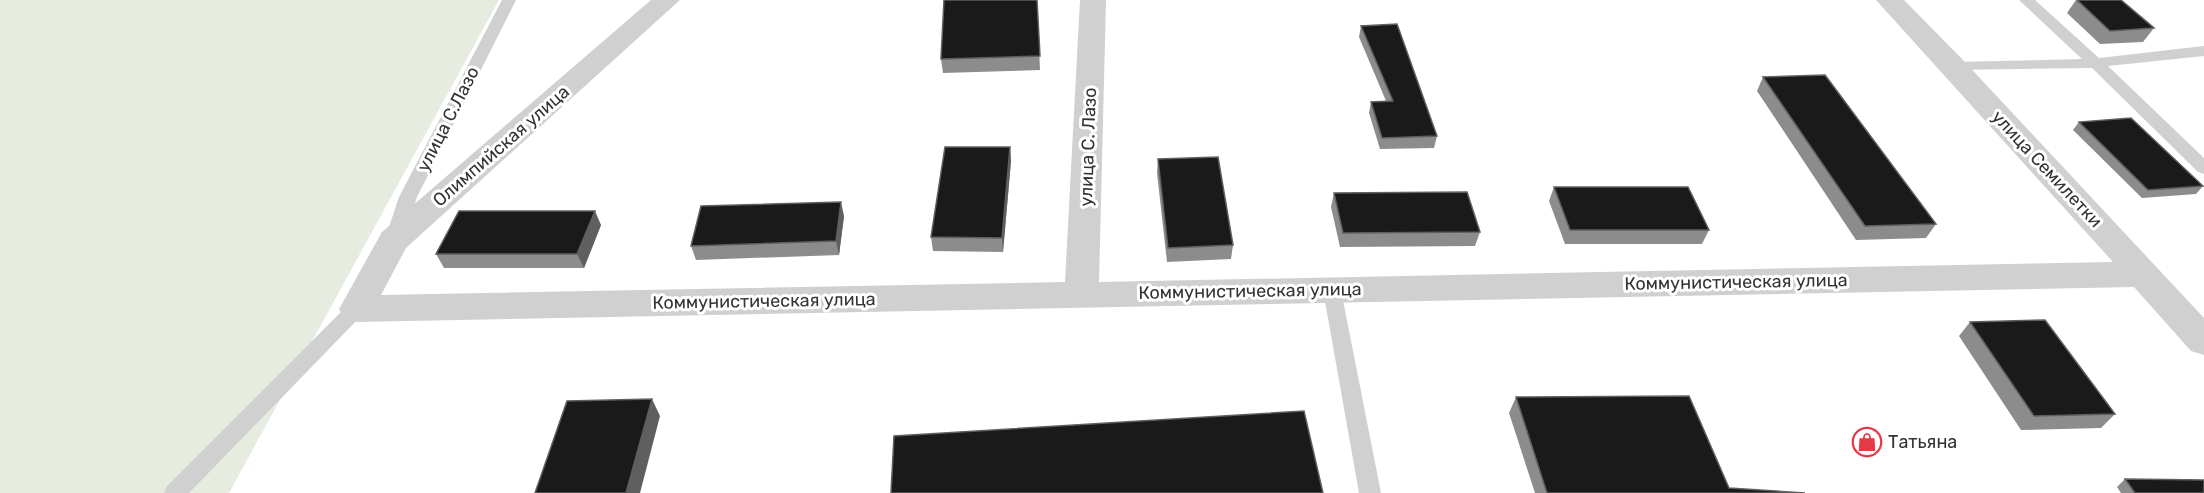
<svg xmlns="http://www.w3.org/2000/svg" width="2204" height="493" font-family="Rubik,sans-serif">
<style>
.green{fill:#e6ecdf}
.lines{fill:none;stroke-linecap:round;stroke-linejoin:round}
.lane{fill:#d0d0d0;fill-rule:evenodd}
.street{fill:#d0d0d0;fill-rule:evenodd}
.wall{fill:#8c8c8c}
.shaded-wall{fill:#5f5f5f}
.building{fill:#1a1a1a;stroke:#5f5f5f;stroke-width:1.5}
.labels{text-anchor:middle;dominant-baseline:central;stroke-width:6;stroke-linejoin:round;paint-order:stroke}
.street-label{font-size:18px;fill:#333;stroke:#fff}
.poi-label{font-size:18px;fill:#333;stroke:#fff;text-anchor:start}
</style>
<rect width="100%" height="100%" fill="#fff"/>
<path class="green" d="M0 0H499L229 493H0Z"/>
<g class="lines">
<path class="lane" d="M502 0H516L417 197 404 236 401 241 395 242 389 241 386 236 399 197Z
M2019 0H2035L2099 58 2204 46V56L2108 66 2204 158V174L2198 172 2092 68 1949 70 1946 67 1949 64 1954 62 2082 59Z
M1332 283 1339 285 1341 290 1381 493H1359L1323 290 1325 285Z
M356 302 363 304 365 309 363 314 189 493H164L167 486 349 304Z"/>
<path class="street" d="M651 0H680L406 248 381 295 1065 282 1080 0H1106L1099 282 2113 262 1876 0H1904L1964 61 2204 318V355L2191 351 2134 287 356 322 344 318 339 309 382 232Z"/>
</g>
<path class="wall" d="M1037 0 1040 70 943 73 941 59Z
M2076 0 2154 28 2143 42 2100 44 2067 13Z
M1361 26 1437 136 1434 148 1380 149 1369 113 1371 102 1386 101 1359 37Z
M1763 77 1936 224 1926 238 1856 240 1757 91Z
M2079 122 2203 186 2196 194 2142 198 2073 130Z
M1010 147 1011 161 1003 252 933 251 931 237Z
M1158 159 1233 245 1231 259 1167 262 1157 173Z
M1554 187 1709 230 1702 244H1565L1549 201Z
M1334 193 1480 232 1475 246 1340 247 1331 207Z
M844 216 839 255 696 260 691 246Z
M601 225 584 268H444L436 254Z
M1970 322 2115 414 2101 428 2021 430 1959 336Z
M1516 397 1729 488 1805 493H1535L1509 413Z
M2125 479 2204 493H2121L2117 487Z"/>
<path class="shaded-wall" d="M1010 147 1011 161 1003 252 1002 238Z
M841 202 844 216 839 255 836 241Z
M595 211 601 225 584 268 577 254Z
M652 399 660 416 640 493H626Z"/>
<path class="building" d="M944 0H1037L1040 56 941 59Z
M2077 0H2121L2154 28 2110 31Z
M1397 24 1437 136 1382 138 1371 102 1393 101 1361 26Z
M1825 75 1936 224 1865 226 1763 77Z
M2131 118 2203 186 2148 190 2079 122Z
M945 147H1010L1002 238 931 237Z
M1218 157 1233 245 1168 248 1158 159Z
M1554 187H1688L1709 230H1570Z
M1467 192 1480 232 1343 233 1334 193Z
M841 202 836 241 691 246 701 206Z
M459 211H595L577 254H436Z
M2045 320 2115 414 2034 416 1970 322Z
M1689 396 1729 488 1805 493H1547L1516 397Z
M652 399 626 493H535L567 401Z
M1304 411 1323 493H891L894 436Z
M2125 479 2204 480V493H2135Z"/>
<defs>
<g id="shop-ring" transform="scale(1.5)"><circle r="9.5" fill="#fff" stroke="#e63946" stroke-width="1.5"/><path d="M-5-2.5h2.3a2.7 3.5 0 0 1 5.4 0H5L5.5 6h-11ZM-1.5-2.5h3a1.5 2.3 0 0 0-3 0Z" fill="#e63946"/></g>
</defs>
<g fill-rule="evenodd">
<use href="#shop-ring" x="1867" y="442"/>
</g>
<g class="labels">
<g class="street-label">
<text transform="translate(448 119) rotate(-63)">улица С.Лазо</text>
<text transform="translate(501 146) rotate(-41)">Олимпийская улица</text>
<text transform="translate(1088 147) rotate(-88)">улица С. Лазо</text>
<text transform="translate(2047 169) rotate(47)">улица Семилетки</text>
<text transform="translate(1736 282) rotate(-1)">Коммунистическая улица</text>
<text transform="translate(1250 291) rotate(-1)">Коммунистическая улица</text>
<text transform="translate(764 301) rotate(-1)">Коммунистическая улица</text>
</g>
<g class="poi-label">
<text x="1888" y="442">Татьяна</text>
</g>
</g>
</svg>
